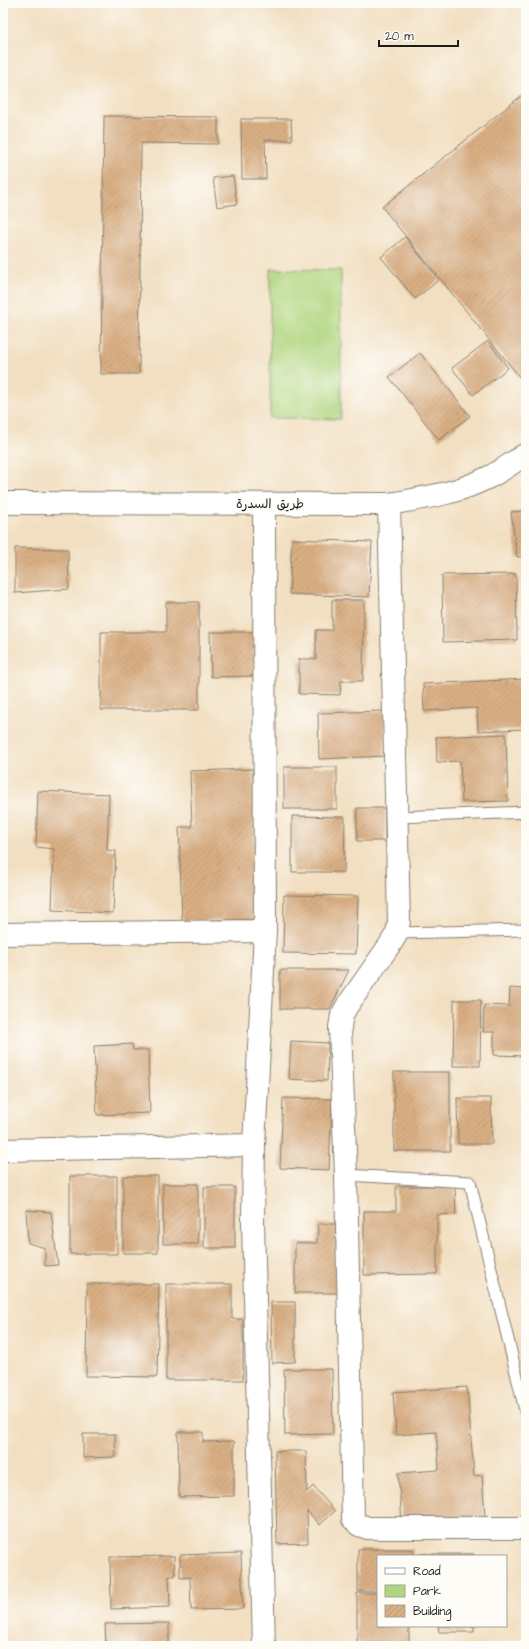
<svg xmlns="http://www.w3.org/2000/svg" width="529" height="1649" font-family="'Architects Daughter','Playpen Sans Arabic',sans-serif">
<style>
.green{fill:#b0d57f;stroke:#66784e}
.building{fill:url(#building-hatch)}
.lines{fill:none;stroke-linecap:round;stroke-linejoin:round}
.lane-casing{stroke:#877e6e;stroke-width:13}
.street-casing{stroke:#877e6e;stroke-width:24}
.primary-casing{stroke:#877e6e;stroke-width:24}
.lane{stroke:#fff;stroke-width:11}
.street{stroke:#fff;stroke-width:22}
.primary{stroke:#fff;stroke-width:22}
.labels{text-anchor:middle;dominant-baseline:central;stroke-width:3;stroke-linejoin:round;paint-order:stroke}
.street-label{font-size:13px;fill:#1c1c1c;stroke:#fdfcf7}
</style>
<defs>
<pattern id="building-hatch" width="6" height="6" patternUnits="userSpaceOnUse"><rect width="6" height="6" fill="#d9af83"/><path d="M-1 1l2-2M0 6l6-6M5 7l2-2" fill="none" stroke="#ba9671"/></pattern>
</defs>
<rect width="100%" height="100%" fill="#fdfcf7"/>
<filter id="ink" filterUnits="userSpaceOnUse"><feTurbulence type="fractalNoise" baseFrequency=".025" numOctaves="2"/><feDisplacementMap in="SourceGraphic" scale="8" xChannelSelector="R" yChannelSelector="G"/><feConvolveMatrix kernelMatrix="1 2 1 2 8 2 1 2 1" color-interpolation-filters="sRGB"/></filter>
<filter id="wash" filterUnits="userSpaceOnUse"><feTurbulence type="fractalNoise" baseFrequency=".012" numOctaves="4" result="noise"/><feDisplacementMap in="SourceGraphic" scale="16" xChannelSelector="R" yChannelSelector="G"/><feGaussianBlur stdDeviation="0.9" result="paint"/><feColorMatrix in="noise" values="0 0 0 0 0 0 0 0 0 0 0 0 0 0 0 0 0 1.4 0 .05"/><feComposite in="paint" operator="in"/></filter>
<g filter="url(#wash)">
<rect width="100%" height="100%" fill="#f2dfc1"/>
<path class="green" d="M270 269 341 270V419L270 418Z"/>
<g id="blocks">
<path class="building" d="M526 92V385L382 207Z
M104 116 218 117V144L141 143 139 374H101Z
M241 119H291L292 140H265L266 179H242Z
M233 176 237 204 217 207 213 178Z
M405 237 439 280 415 299 381 257Z
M488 341 508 368 473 395 452 368Z
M420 353 470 416 439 440 389 377Z
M526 511V556L517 557 511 512Z
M292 539 372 542 369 597 289 594Z
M15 548 68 549 69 589 15 593Z
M516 574 517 640 443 642 442 575Z
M332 600H364L363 681H341L340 695 299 694V659H316V630H332Z
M166 602H199V710H101V632H166Z
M210 632H254V676L211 677Z
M526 679V729L478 731 477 708 424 711 423 684Z
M384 711 385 756 319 759 318 713Z
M506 734 508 801 462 802 460 761 437 762 436 737Z
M284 767H337V809H284Z
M253 769 257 919 182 921 179 827H192L190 771Z
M38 791 109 794 107 850 116 851 113 913 52 910 54 849 36 847Z
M357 808H385V841H357Z
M292 816 345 817 344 872H292Z
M284 895 358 896 356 954 283 953Z
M280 970H349L330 1009H280Z
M510 988 526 989V1056L494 1055V1032H483L484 1005 509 1006Z
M454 1000H481L480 1066H453Z
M291 1041 328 1043 327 1081 289 1079Z
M132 1044 133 1050H148L150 1113 97 1115 94 1046Z
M394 1072H450V1151H394Z
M283 1098 332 1099 329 1170 280 1168Z
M457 1098H491L492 1144H458Z
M70 1176H117V1254H70Z
M123 1176H158V1253H123Z
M163 1184H198V1244H163Z
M396 1186H455L456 1214 437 1215V1274L364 1275V1211H396Z
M204 1187H235V1248H204Z
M26 1210 51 1212 58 1265 45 1266V1248L28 1243Z
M318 1224H341L340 1293H295V1243H317Z
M87 1284H159L157 1377 86 1376Z
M166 1284H232V1319H243V1380H166Z
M271 1302H295V1362L272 1363Z
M284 1369H332L333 1434 285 1435Z
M467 1387 474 1476 482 1475 485 1516 402 1522 398 1473 439 1470 436 1432 396 1435 393 1392Z
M178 1432H203V1442L234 1441V1496L179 1497Z
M83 1434H115L116 1457 83 1458Z
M275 1451H306L307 1492 313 1486 335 1511 320 1525 307 1511 308 1543 277 1544Z
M358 1549H413V1556H378V1591H358Z
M241 1553 243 1609 191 1610 190 1577 180 1578V1555Z
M419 1554H474V1556H419Z
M174 1556 175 1576H169L170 1607 111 1609 110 1557Z
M357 1593H378V1626H409V1643H357Z
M169 1623V1646H106L105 1624Z
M438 1626H474V1632H439Z"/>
</g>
</g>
<g filter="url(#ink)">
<use href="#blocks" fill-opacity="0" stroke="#877e6e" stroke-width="1"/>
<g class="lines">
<g class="lane-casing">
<path id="lane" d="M397 817 526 812
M397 933 526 930
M346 1175 470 1182 526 1414"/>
</g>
<g class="street-casing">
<path id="street" d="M389 504 399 921 397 933 391 943 347 1006 342 1015 340 1027 346 1175 353 1519 359 1525 368 1528H526
M3 934 265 931
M3 1150 254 1145
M264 1646 253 1223 254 1145 265 931 264 504"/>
</g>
<g class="primary-casing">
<path id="primary" d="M3 503 389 504C423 498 456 494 487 478 501 472 513 462 526 454"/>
</g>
<use href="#lane" class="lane"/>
<use href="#street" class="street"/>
<use href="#primary" class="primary"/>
</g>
</g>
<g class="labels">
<g class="street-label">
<text x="270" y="504">طريق السدرة</text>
</g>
</g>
<rect width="529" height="1649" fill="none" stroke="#fdfcf7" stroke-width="16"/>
<rect x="377" y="1555" width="130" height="72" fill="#fdfcf7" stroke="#a3a29f"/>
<rect x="385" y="1568" width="20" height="6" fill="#ffffff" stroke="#a3a29f"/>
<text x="413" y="1575" font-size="12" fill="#1c1c1c">Road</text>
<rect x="385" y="1585" width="20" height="12" fill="#b0d57f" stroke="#a3a29f"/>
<text x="413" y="1595" font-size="12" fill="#1c1c1c">Park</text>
<rect x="385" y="1605" width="20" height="12" fill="url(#building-hatch)" stroke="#a3a29f"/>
<text x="413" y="1615" font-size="12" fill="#1c1c1c">Building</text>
<path d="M379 40v6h79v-6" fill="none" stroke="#1c1c1c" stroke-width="2"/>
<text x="385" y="40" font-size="12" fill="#1c1c1c" stroke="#fdfcf7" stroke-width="3" paint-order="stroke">20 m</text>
</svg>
